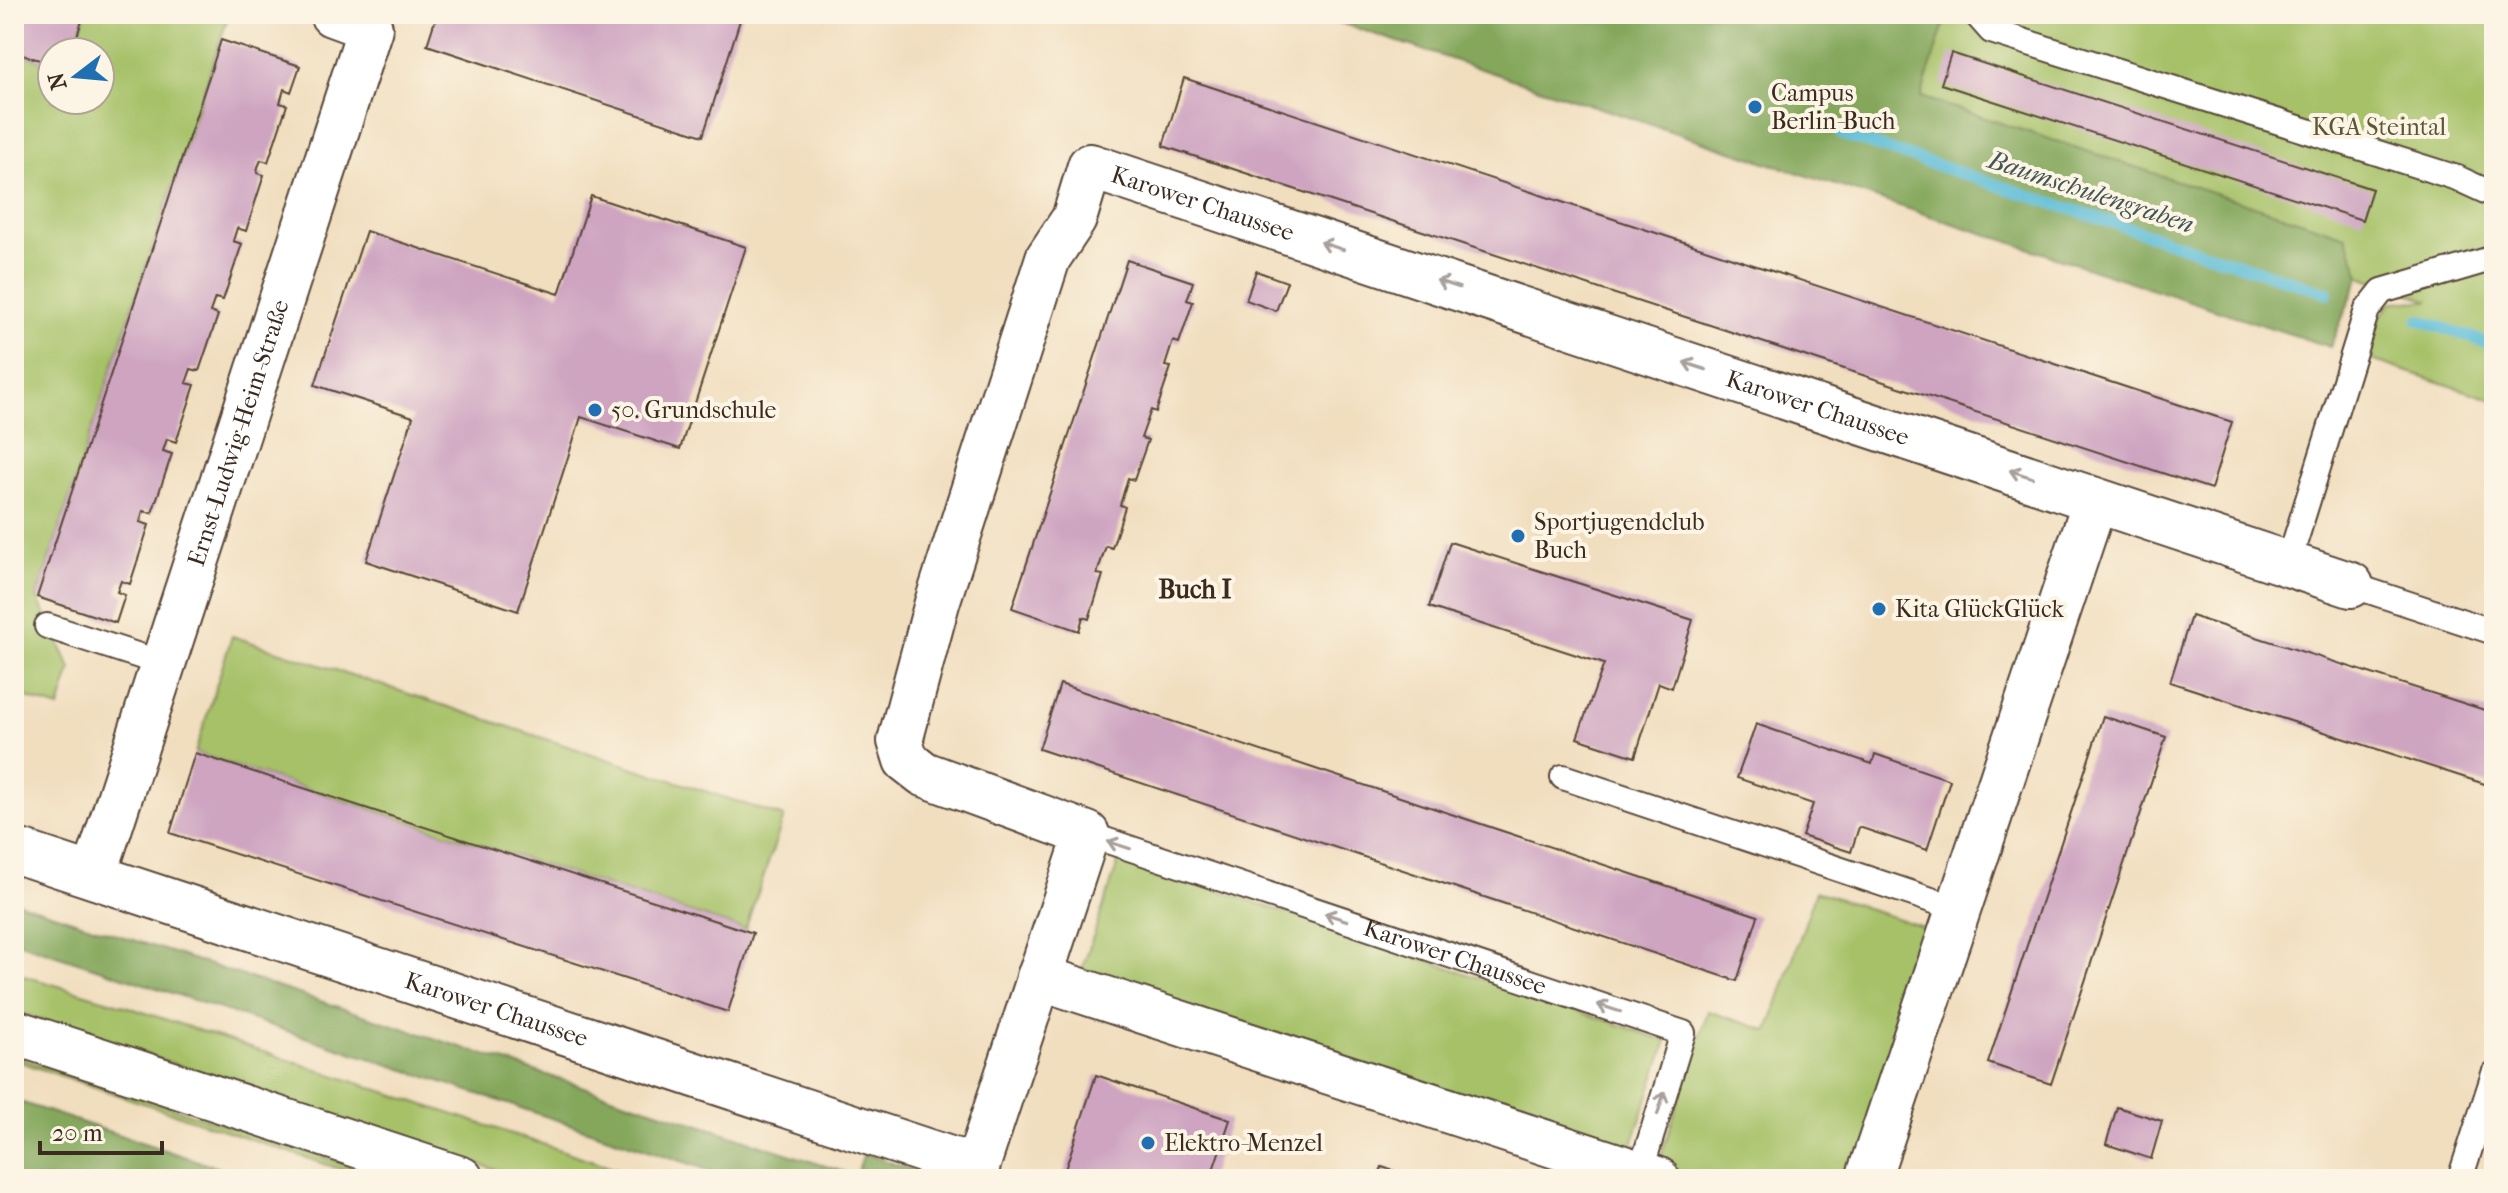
<svg xmlns="http://www.w3.org/2000/svg" width="2508" height="1193" font-family="'IM FELL French Canon',serif">
<style>
.green{fill:#a6c167;stroke:#707642;stroke-width:2}
.forest{fill:#84a75c;stroke:#60683d;stroke-width:2}
.lines{fill:none;stroke-linecap:round;stroke-linejoin:round}
.stream{stroke:#59bcd7;stroke-width:12}
.building{fill:#cea4c1}
.service-casing{stroke:#564536;stroke-width:28}
.minor-casing{stroke:#564536;stroke-width:48}
.secondary-casing{stroke:#564536;stroke-width:48}
.service{stroke:#fff;stroke-width:24}
.minor{stroke:#fff;stroke-width:44}
.secondary{stroke:#fff;stroke-width:44}
.oneway{stroke:#a79f9a}
.poi-dot{fill:#1f6fb2;stroke:#fcf5e5;stroke-width:3}
.labels{text-anchor:middle;dominant-baseline:central;stroke-width:8;stroke-linejoin:round;paint-order:stroke}
.poi-label{font-size:24px;fill:#3b2a1e;stroke:#fcf5e5;text-anchor:start}
.park-label{font-size:24px;fill:#5b5734;stroke:#fcf5e5}
.street-label{font-size:24px;fill:#3b2a1e;stroke:#fcf5e5}
.water-label{font-size:26px;font-style:italic;fill:#445656;stroke:#fcf5e5}
.neighbourhood-label{font-size:26px;font-weight:bold;fill:#3b2a1e;stroke:#fcf5e5}
</style>
<rect width="100%" height="100%" fill="#fcf5e5"/>
<filter id="ink" filterUnits="userSpaceOnUse"><feTurbulence type="fractalNoise" baseFrequency=".0125" numOctaves="2"/><feDisplacementMap in="SourceGraphic" scale="16" xChannelSelector="R" yChannelSelector="G"/><feConvolveMatrix kernelMatrix="1 2 1 2 8 2 1 2 1" color-interpolation-filters="sRGB"/></filter>
<filter id="wash" filterUnits="userSpaceOnUse"><feTurbulence type="fractalNoise" baseFrequency=".006" numOctaves="4" result="noise"/><feDisplacementMap in="SourceGraphic" scale="32" xChannelSelector="R" yChannelSelector="G"/><feGaussianBlur stdDeviation="1.8" result="paint"/><feColorMatrix in="noise" values="0 0 0 0 0 0 0 0 0 0 0 0 0 0 0 0 0 1.4 0 .05"/><feComposite in="paint" operator="in"/></filter>
<g filter="url(#wash)">
<rect width="100%" height="100%" fill="#f1debf"/>
<path class="green" d="M85 14H229L37 597 71 669 59 708 14 694V52L52 64V100H100V52H72Z
M1947 14H2494V400L2369 359 2381 315 2392 302 2430 301 2360 276 2345 236 1920 97Z
M232 636 784 817 745 930 195 753Z
M1120 857 1667 1041 1628 1156 1081 972Z
M1816 891 1940 933 1856 1179H1701L1658 1165 1708 1011 1768 1031Z
M14 973 113 1002 648 1179H523L14 1011Z
M14 1056 391 1179H370L14 1060Z"/>
<path class="forest" d="M1313 14H1947L1921 97 2346 236 2360 276 2330 347Z
M14 901 856 1176 864 1153 911 1170 925 1179H736L14 941Z
M14 1100 252 1179H14Z"/>
<g class="lines">
<path class="stream" d="M1841 134 2327 293
M2419 320 2494 345"/>
</g>
<g id="blocks">
<path class="building" d="M14 14H84L72 52H52V64L14 52Z
M437 14H742L703 136 427 45Z
M221 40 300 66 291 92 284 89 280 103 287 105 268 162 261 160 258 167 257 173 264 175 246 231 237 228 233 241 242 244 223 300 215 298 210 312 218 315 199 371 191 369 186 383 195 385 176 442 167 439 163 451 172 454 152 513 143 511 140 522 149 525 130 584 121 581 117 592 125 595 116 623 37 597Z
M1951 53 2372 189 2362 220 1941 84Z
M1184 78 2232 422 2211 489 1163 146Z
M591 196 746 247 680 449 581 417 518 611 366 561 413 417 315 385 366 231 559 294Z
M1127 260 1193 282 1187 300 1193 302 1179 343 1173 341 1165 366 1171 367 1156 412 1151 410 1141 438 1148 440 1134 480 1128 478 1120 505 1125 507 1112 548 1106 546 1097 574 1103 575 1089 619 1083 617 1079 631 1012 608Z
M1256 271 1287 282 1276 311 1246 300Z
M1450 542 1693 620 1672 688 1659 683 1635 757 1577 738 1604 664 1429 607Z
M2191 616 2494 713V787L2170 682Z
M1060 684 1758 916 1737 981 1039 749Z
M2103 716 2166 737 2051 1084 1988 1063Z
M1756 724 1872 764 1875 754 1950 780 1927 850 1859 827 1851 852 1802 836 1813 804 1737 778Z
M195 753 753 933 728 1012 170 833Z
M1096 1075 1230 1120 1210 1179H1062Z
M2117 1107 2162 1121 2151 1159 2106 1144Z
M1382 1167 1416 1178V1179H1377Z"/>
</g>
</g>
<g filter="url(#ink)">
<use href="#blocks" fill-opacity="0" stroke="#564536" stroke-width="2"/>
<g class="lines">
<g class="service-casing">
<g id="service">
<path d="M1976 14 1991 31 2457 178 2494 195"/>
<path d="M2288 564 2367 310 2382 291 2494 258"/>
<path d="M2351 585 2494 632"/>
<path d="M47 626 164 664"/>
<path d="M1563 777 1958 909"/>
<path id="s1" d="M1087 834 1683 1033 1640 1173"/>
<path d="M2460 1179 2494 1074"/>
</g>
</g>
<g class="minor-casing">
<g id="minor">
<path id="s2" d="M14 850 977 1168"/>
<path id="s3" d="M94 876 370 28 332 14"/>
<path d="M1039 977 1657 1179"/>
<path id="s4" d="M973 1179 1087 834 924 774 906 760 900 741 937 603 1048 258 1074 219 1090 166 2351 585"/>
<path d="M1868 1179 2095 501"/>
</g>
</g>
<g class="secondary-casing">
<path id="secondary" d="M14 1032 461 1179"/>
</g>
<use href="#service" class="service"/>
<use href="#minor" class="minor"/>
<use href="#secondary" class="secondary"/>
</g>
<defs><path id="oneway-shaft" d="M-6 0H5M1.5-3L5.5 0L1.5 3" fill="none" stroke-width="1.6" stroke-linecap="round" stroke-linejoin="round" transform="scale(2)"/></defs>
<g class="oneway">
<use href="#oneway-shaft" transform="translate(1332 246) rotate(-162)"/>
<use href="#oneway-shaft" transform="translate(1448 284) rotate(-162)"/>
<use href="#oneway-shaft" transform="translate(1695 366) rotate(-162)"/>
<use href="#oneway-shaft" transform="translate(2021 474) rotate(-162)"/>
<use href="#oneway-shaft" transform="translate(1119 845) rotate(-162)"/>
<use href="#oneway-shaft" transform="translate(1336 917) rotate(-162)"/>
<use href="#oneway-shaft" transform="translate(1609 1008) rotate(-162)"/>
<use href="#oneway-shaft" transform="translate(1661 1103) rotate(-73)"/>
</g>
</g>
<g class="poi-dot">
<circle cx="1755" cy="107" r="8"/>
<circle cx="595" cy="410" r="8"/>
<circle cx="1518" cy="536" r="8"/>
<circle cx="1879" cy="609" r="8"/>
<circle cx="1148" cy="1143" r="8"/>
</g>
<g class="labels">
<g class="poi-label">
<text x="1771" y="93">Campus<tspan x="1771" dy="28">Berlin-Buch</tspan></text>
<text x="611" y="410">50. Grundschule</text>
<text x="1534" y="522">Sportjugendclub<tspan x="1534" dy="28">Buch</tspan></text>
<text x="1895" y="609">Kita GlückGlück</text>
<text x="1164" y="1143">Elektro-Menzel</text>
</g>
<g class="park-label">
<text x="2379" y="127">KGA Steintal</text>
</g>
<g class="street-label">
<text stroke="none"><textPath href="#s4" startOffset="1306">Karower Chaussee</textPath></text>
<text stroke="none"><textPath href="#s4" startOffset="1954">Karower Chaussee</textPath></text>
<text stroke="none"><textPath href="#s3" startOffset="466">Ernst-Ludwig-Heim-Straße</textPath></text>
<text stroke="none"><textPath href="#s1" startOffset="388">Karower Chaussee</textPath></text>
<text stroke="none"><textPath href="#s2" startOffset="508">Karower Chaussee</textPath></text>
</g>
<g class="water-label">
<text transform="translate(2091 192) rotate(18)">Baumschulengraben</text>
</g>
<g class="neighbourhood-label">
<text x="1195" y="589">Buch I</text>
</g>
</g>
<rect width="2508" height="1193" fill="none" stroke="#fcf5e5" stroke-width="48"/>
<g transform="translate(76 76) rotate(254)"><circle r="38" fill="#fcf5e5" stroke="#afa495" stroke-width="2"/>
<path d="M0-6L14 30L0 20L-14 30Z" fill="#1f6fb2"/>
<text y="-12" font-size="22" font-weight="bold" text-anchor="middle" fill="#3b2a1e">N</text>
</g>
<path d="M40 1141v12h122v-12" fill="none" stroke="#3b2a1e" stroke-width="4"/>
<text x="52" y="1141" font-size="24" fill="#3b2a1e" stroke="#fcf5e5" stroke-width="6" paint-order="stroke">20 m</text>
</svg>
